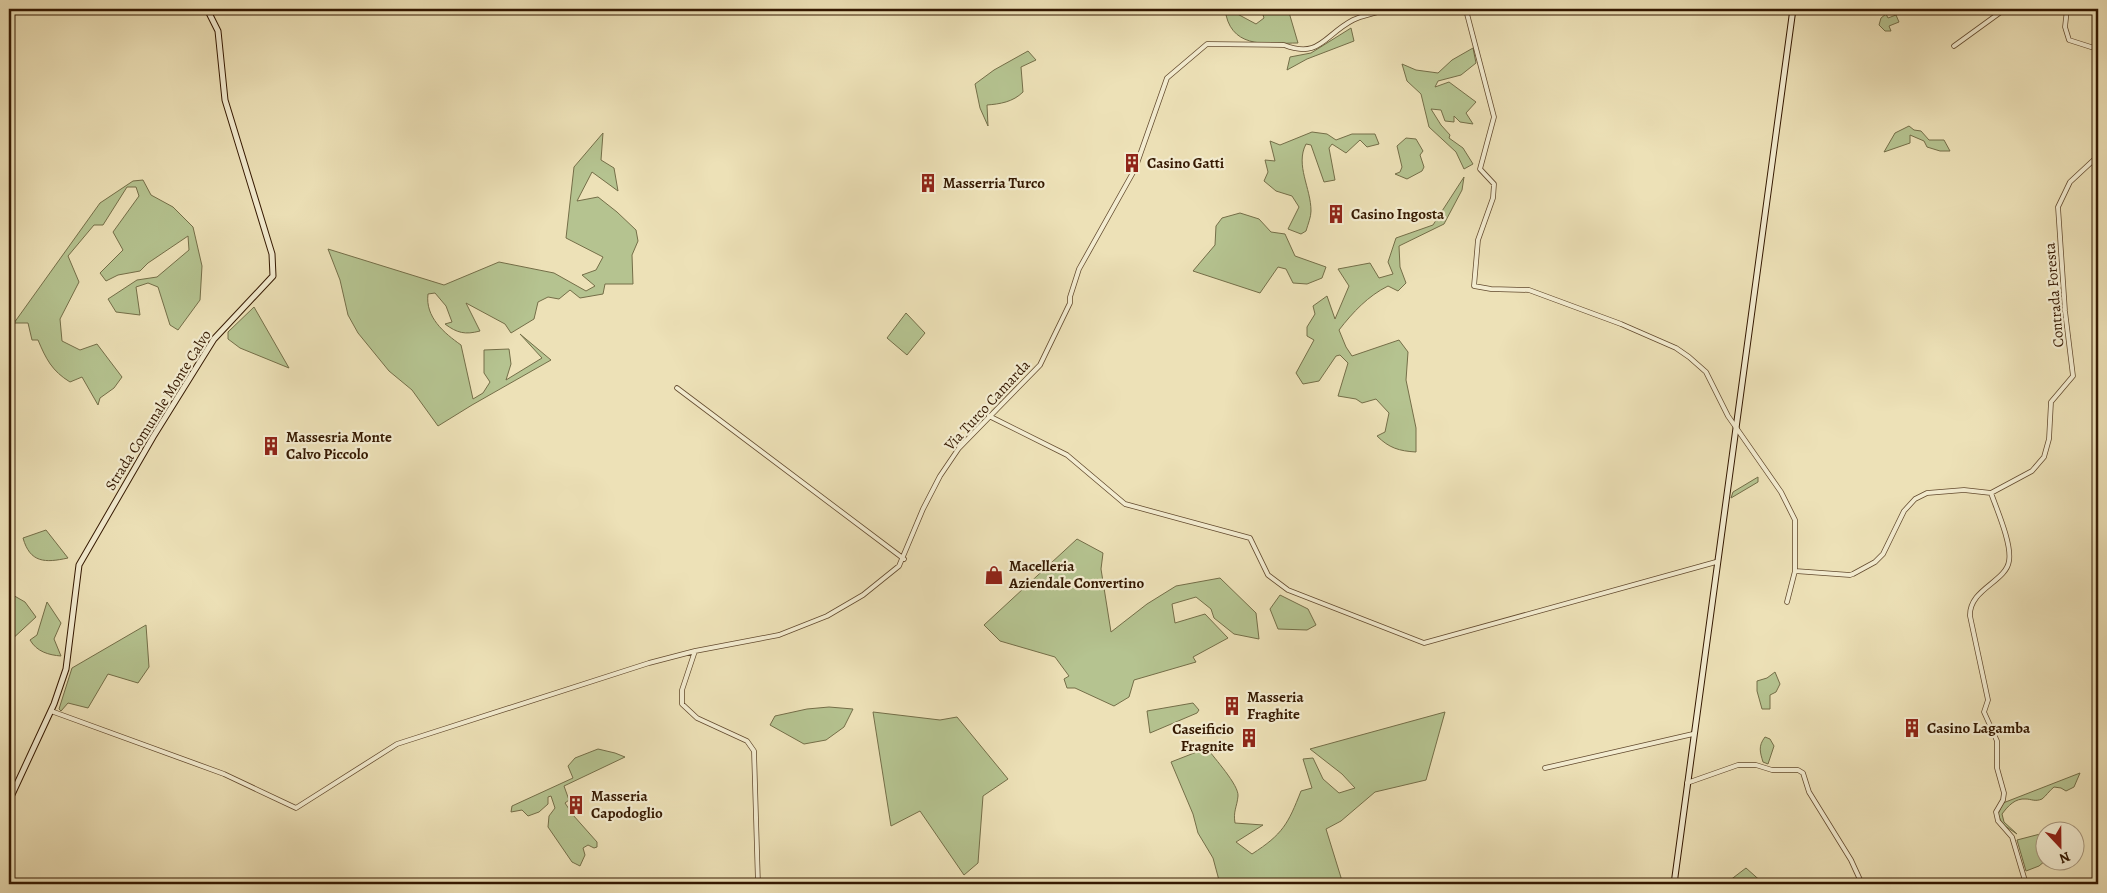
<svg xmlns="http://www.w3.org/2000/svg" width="2107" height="893" font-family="Alegreya,serif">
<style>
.green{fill:#b5c390;stroke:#746e48}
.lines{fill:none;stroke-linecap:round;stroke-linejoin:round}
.street-casing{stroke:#624a2e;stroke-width:5.5}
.secondary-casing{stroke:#341801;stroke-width:7}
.street{stroke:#f3ecd0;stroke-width:4}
.secondary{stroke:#f3ecd0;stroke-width:5}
.labels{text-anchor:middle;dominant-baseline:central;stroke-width:4.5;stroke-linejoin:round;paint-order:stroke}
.poi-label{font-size:15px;font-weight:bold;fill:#341801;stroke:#f3ecd0;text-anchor:start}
.street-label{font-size:15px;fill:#341801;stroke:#f3ecd0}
</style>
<rect width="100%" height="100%" fill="#ede1b7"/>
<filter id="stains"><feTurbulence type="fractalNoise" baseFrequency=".004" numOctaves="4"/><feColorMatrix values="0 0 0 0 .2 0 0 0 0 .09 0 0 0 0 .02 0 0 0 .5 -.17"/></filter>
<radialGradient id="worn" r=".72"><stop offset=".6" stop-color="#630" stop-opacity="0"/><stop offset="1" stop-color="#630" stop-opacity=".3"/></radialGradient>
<path class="green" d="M1261 9H1288L1298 43C1270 43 1234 50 1226 15L1230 10 1256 24 1264 18Z
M1886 14 1888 18 1896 15 1899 22 1889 26 1891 31H1885L1879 25 1881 18Z
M1351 28 1354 41 1307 59 1287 70 1290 57 1311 53Z
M1473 48 1476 63 1461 75 1438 81 1435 87 1449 82 1476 102 1466 113 1473 124 1460 122 1454 116V122L1445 121 1441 110 1431 109 1441 125 1450 135 1449 138 1463 148 1473 164 1464 169 1456 152 1429 127 1421 94 1407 81 1402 64 1416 70 1438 73 1452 60Z
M1028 51 1036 60 1021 67 1023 92C1013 102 1000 104 987 105L988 126 980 108 975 84 994 70Z
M1909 126 1914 130 1921 131 1929 140H1944L1950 151H1940L1927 147 1924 141 1910 135V143L1884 152 1895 133Z
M1312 132 1327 134 1336 140 1352 134H1375L1379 144 1367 147 1360 140 1346 153 1332 144 1329 148 1335 180 1324 182 1311 145 1306 144C1295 165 1311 188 1311 211 1311 217 1308 224 1306 231L1301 234 1288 229 1299 207 1292 196 1276 191 1264 181 1268 172 1265 160 1275 161 1270 141 1280 145Z
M603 133 601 160 614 168 618 191 592 172 577 201 598 197 617 212 636 230 638 241 632 255 633 284H605L603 294 580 298 570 290 559 299 548 297 538 302 534 319 511 333 505 324 466 303 480 331C465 335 457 333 445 324L452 322 446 306 435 293 428 294C425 317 444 333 461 345L473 399 483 393 490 382 484 373V350L509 349 511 364 506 380 542 358 520 334 551 360 472 405 438 426 412 390 389 371 358 333 348 315 340 280 328 249 444 285 499 262 554 273 586 291 595 286 582 275 596 270 603 257 566 238 574 167Z
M1406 138 1416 139 1423 151 1420 155 1424 167 1422 171 1407 179 1395 174 1400 172 1402 167 1397 146Z
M1464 177 1462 190 1444 224 1399 246 1400 267 1406 283 1398 291 1388 286C1368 296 1353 312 1339 330L1346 347 1352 356 1399 340 1408 352 1406 380 1416 428V452C1399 451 1389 448 1377 436L1385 432 1389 413 1376 399 1362 403 1356 399 1338 396 1348 363 1340 355 1336 356 1319 381 1303 384 1296 373 1314 340 1307 336V327L1315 314 1313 306 1327 296 1335 319 1349 286 1338 269 1370 263 1379 278 1393 274 1388 262 1396 238 1433 225Z
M143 180 151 195 173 207 193 227 202 266 200 300 178 330 170 325 158 287 148 283 136 287 140 315 116 312 108 299 137 280 157 277 189 250 188 236 148 263 140 271 118 275 106 281 100 273 123 250 113 232 139 196 136 187H127L103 225H94L68 256 79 282 60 319 62 341 80 350 97 344 122 377 114 388 100 398 98 405 82 377 70 382C52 371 46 359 38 340H32L28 323H14L100 203 133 181Z
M1240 213 1259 219 1271 232 1285 234 1295 256 1326 267 1322 278 1307 284 1293 283 1286 269 1278 267 1260 293 1193 271 1215 245 1216 226 1222 218Z
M254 307 289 368 240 348 228 339V332Z
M906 313 925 333 907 355 887 338Z
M1758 477V482L1731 498 1733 492Z
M46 530 68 558C45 563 30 563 23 538Z
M1077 539 1103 553 1101 569 1111 632 1147 604 1176 586 1220 578 1256 613 1259 639 1234 634 1214 618 1211 609 1196 597 1172 604 1175 623 1205 614 1228 638 1193 657 1196 662 1134 680 1129 697 1114 706 1075 688H1067L1064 679 1069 676 1055 657 1000 641 984 625Z
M9 586 11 594 25 602 36 617 9 642Z
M1280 595 1308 609 1316 625 1307 630 1278 629 1270 609Z
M47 602 61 623 54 639 61 656C49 655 37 652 30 640L37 635Z
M146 625 149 667 138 683 108 674 88 708 68 703 61 711 59 709 72 668Z
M1775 672 1780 684 1776 692 1770 695V709H1762L1757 691V681L1767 678Z
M1193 703 1199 710 1197 713 1150 733 1147 711Z
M829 707 853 709 844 727 826 740 804 744 770 725 775 716 807 709Z
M873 712 940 720 957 717 1008 779 983 796 978 863 964 875 920 811 891 826Z
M1445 712 1426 780 1375 792 1341 821 1326 829 1343 884H1220L1213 858 1198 833 1193 814 1171 762 1207 748C1214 758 1239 785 1238 796 1237 807 1233 811 1235 823L1263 825 1236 842 1252 854C1283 834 1288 824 1301 791L1312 788 1303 759 1313 758 1323 779 1339 793 1355 788 1342 774 1310 749Z
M1765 737 1770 739 1774 746 1768 764 1763 762C1760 752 1758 746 1765 737Z
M598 749 615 753 625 757 564 786 569 800 565 803 573 815 597 842V847L594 848 588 845 583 848 585 855 580 866 572 862 548 827 549 816 555 808 551 796 548 797V804L539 812 528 816 522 810 511 812 512 806 573 778 568 766 575 758Z
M2080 773 2074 787 2066 791 2061 788 2054 787C2049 791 2046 796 2042 799 2035 802 2031 799 2026 799 2015 798 2008 806 2002 814L2004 822 2017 834 2002 824 1998 814 2003 803Z
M2044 833 2045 861 2039 866 2026 871 2017 840Z
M1746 868 1764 884H1753L1750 880 1744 884H1725Z"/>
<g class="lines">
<g class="street-casing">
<path id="street" d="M1463 9 1466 10 1494 117 1480 169 1494 184 1493 198 1478 240 1474 286 1491 289 1529 290 1621 324 1676 348 1689 357 1706 372 1728 416 1781 492 1795 520V571L1787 602
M2067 9 2065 27 2069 40 2094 48 2098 58
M1954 46 2005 9
M677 388 904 559
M989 416 1067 455 1125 504 1250 538 1268 575 1288 590 1424 643 1716 562
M1991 493C1997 510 2012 544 2009 561 2006 582 1969 589 1970 616L1988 700 1984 712 1997 741V768L2004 793 2003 800 1996 812 1998 821 2012 837 2026 884
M1795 571 1850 575 1853 574 1875 562 1883 554 1904 511 1915 499 1927 493 1964 490 1991 493 2032 471 2044 457 2049 439 2051 402 2073 376 2065 311 2058 207 2070 182 2098 156
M695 651 682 690V704L697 718 747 741 754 751 758 884
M51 711 224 774 296 808 397 744 649 663 695 651 779 635 827 616 863 595 899 566 923 509 940 476 959 448 1040 365 1070 303V297L1079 269 1135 169 1167 78 1207 44 1284 45C1320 59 1324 35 1353 20 1363 15 1375 14 1386 9
M1545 768 1693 734
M1687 783 1738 765H1756L1772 770H1798L1803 773 1809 792 1851 860 1862 884"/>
</g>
<g class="secondary-casing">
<path id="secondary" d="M9 801 54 704 66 669 79 565 153 437 214 339 273 276 272 254 225 100 218 31 207 9
M1674 884 1793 9"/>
</g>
<use href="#street" class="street"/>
<use href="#secondary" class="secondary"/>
</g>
<defs>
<g id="building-bare" transform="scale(1.5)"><path d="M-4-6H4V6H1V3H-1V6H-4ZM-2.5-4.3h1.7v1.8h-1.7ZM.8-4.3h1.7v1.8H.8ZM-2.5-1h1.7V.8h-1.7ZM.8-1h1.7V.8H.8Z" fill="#8f2418" stroke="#f3ecd0" stroke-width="2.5" paint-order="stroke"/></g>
<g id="shop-bare" transform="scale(1.5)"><path d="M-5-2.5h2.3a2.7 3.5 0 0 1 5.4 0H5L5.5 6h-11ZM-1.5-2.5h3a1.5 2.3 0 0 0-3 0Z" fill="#8f2418" stroke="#f3ecd0" stroke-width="2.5" paint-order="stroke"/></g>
</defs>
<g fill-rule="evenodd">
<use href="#building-bare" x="1132" y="163"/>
<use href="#building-bare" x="928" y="183"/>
<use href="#building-bare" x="1336" y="214"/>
<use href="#building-bare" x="271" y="446"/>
<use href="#shop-bare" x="994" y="575"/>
<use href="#building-bare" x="1232" y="706"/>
<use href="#building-bare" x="1912" y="728"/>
<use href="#building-bare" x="1249" y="738"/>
<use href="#building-bare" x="576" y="805"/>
</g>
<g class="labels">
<g class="poi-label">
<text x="1147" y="163">Casino Gatti</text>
<text x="943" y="183">Masserria Turco</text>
<text x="1351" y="214">Casino Ingosta</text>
<text x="286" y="437">Massesria Monte<tspan x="286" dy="17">Calvo Piccolo</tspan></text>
<text x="1009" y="566">Macelleria<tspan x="1009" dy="17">Aziendale Convertino</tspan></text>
<text x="1247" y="697">Masseria<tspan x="1247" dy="17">Fraghite</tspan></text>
<text x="1927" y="728">Casino Lagamba</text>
<text x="1234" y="729" text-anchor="end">Caseificio<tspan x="1234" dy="17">Fragnite</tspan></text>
<text x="591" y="796">Masseria<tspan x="591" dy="17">Capodoglio</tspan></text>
</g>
<g class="street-label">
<text transform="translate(2054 295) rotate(-95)">Contrada Foresta</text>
<text transform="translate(987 405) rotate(-47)">Via Turco Camarda</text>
<text transform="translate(158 410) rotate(-58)">Strada Comunale Monte Calvo</text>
</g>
</g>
<rect width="2107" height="893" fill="none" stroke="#ede1b7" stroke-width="30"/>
<rect x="10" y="10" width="2087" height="873" fill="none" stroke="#341801" stroke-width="2.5"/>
<rect x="15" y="15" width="2077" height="863" fill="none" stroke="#341801"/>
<g transform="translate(2060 846) rotate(158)"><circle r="24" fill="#f3ecd0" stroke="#a7977d"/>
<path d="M0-4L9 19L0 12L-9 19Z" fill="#8f2418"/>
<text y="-8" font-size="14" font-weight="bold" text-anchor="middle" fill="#341801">N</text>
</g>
<rect width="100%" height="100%" filter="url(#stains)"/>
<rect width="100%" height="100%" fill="url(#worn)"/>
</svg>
